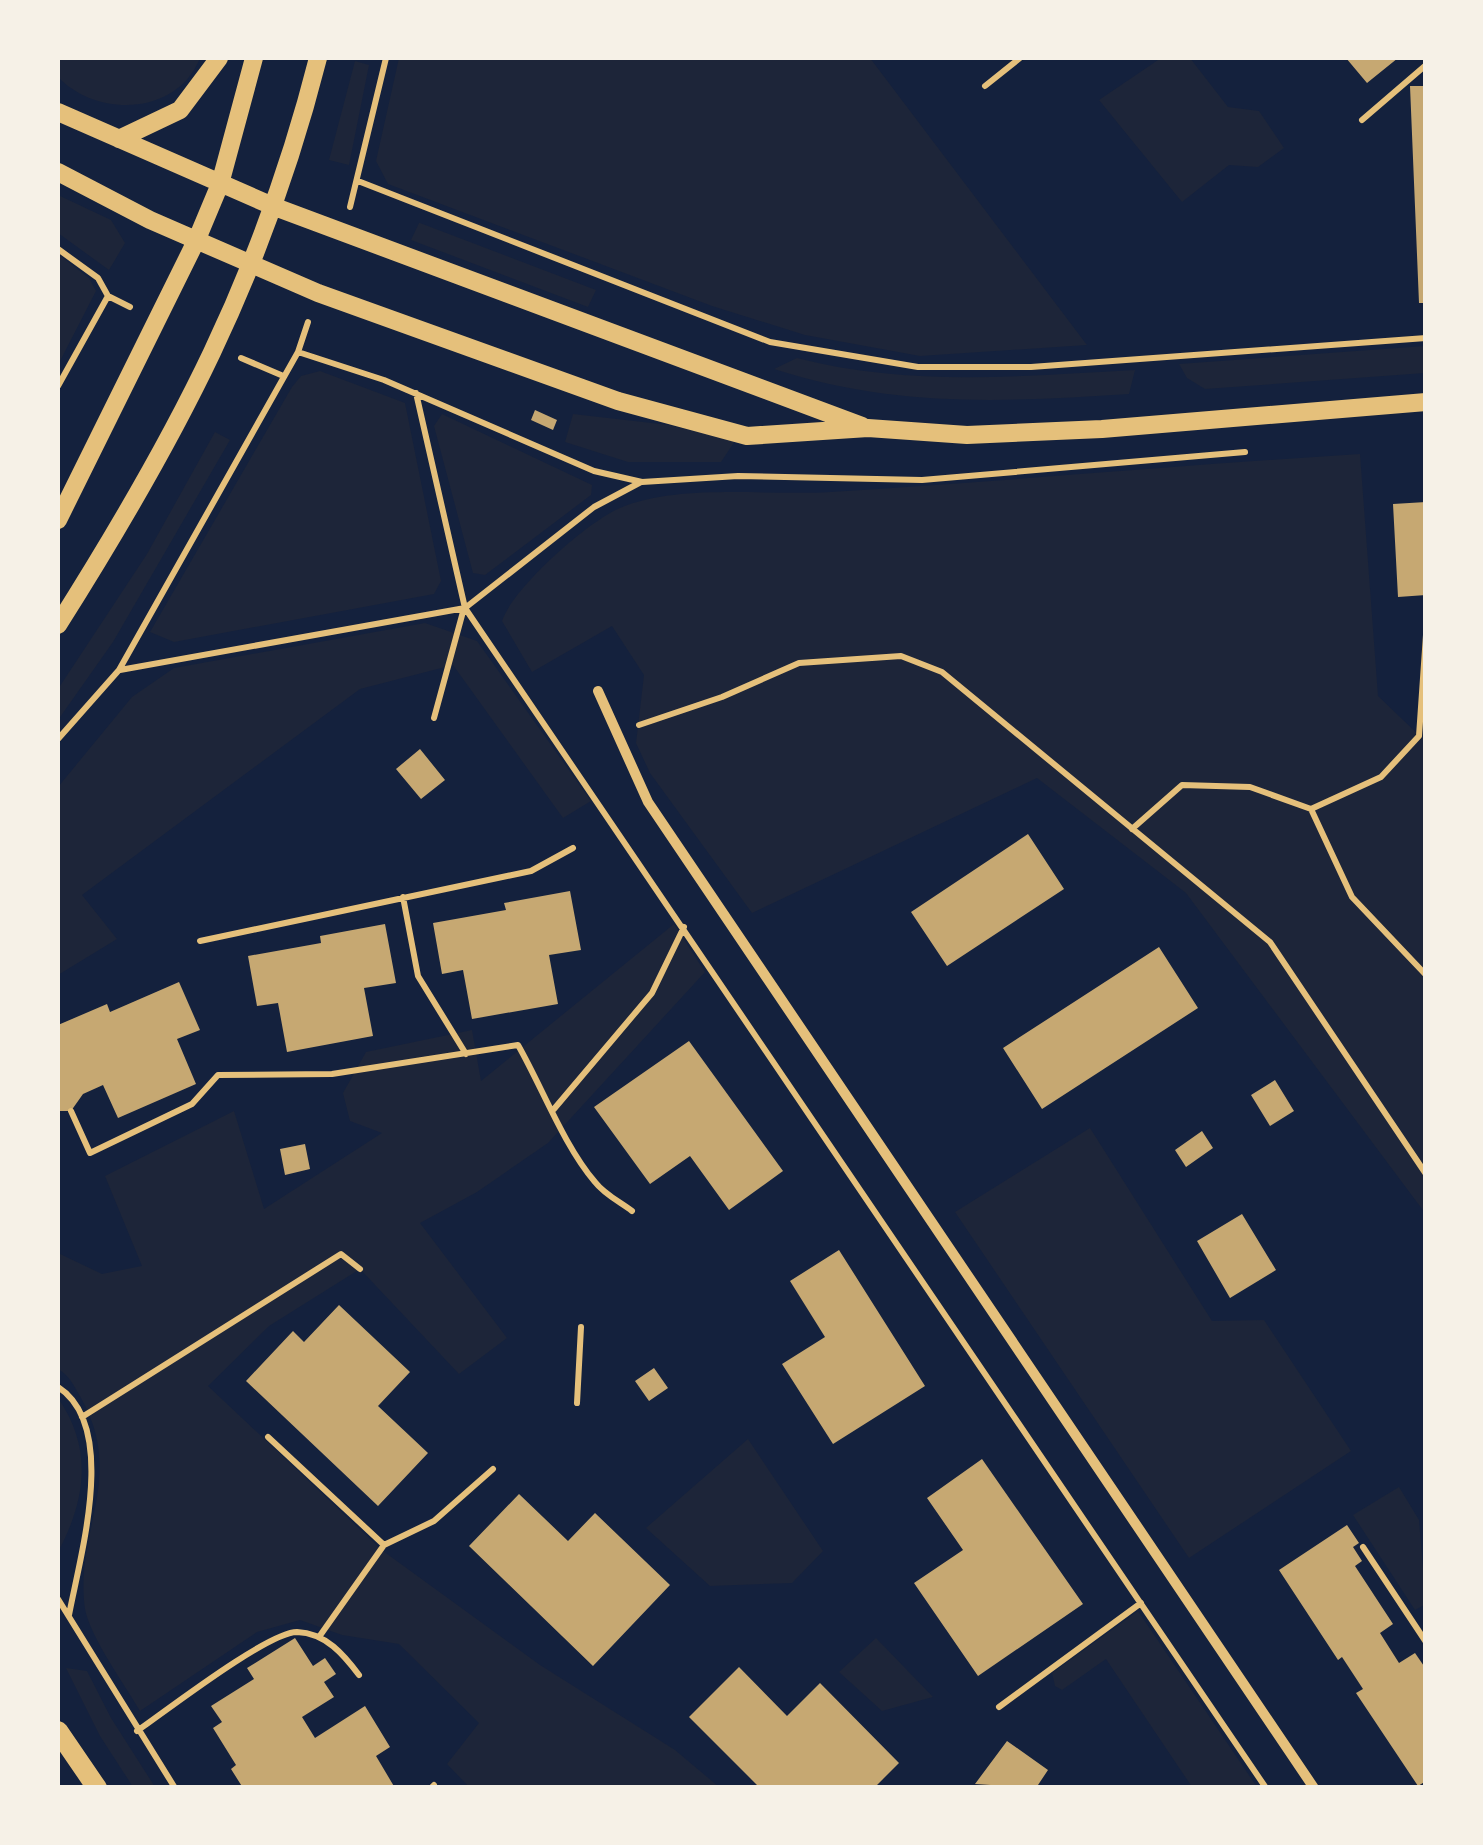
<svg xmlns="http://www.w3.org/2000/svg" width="1483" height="1845" font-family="Figtree,sans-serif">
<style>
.green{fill:#1d2539}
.building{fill:#c6a872}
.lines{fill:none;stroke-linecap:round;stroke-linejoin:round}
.path{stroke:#e5c07b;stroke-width:6}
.minor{stroke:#e5c07b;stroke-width:10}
.tertiary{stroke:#e5c07b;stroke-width:18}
.secondary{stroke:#e5c07b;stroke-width:20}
</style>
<rect width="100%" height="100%" fill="#14213d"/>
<path class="green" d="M58 58H200C177 116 97 118 58 77Z
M399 58H870L1087 345 920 356 805 335 712 306 388 184 376 161Z
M1161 58H1190L1228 107 1259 111 1284 148 1258 167 1229 165 1182 202 1099 100Z
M355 61 369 65 349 165 329 160Z
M58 195 111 220 125 243 109 270 58 233Z
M419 223H420L596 290 588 307 411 240Z
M58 254 89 278 96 291 58 365Z
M1425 346V373L1205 389 1187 378 1179 364Z
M797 358C908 387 1021 376 1135 370L1129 394C1004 402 896 408 774 369Z
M320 371 405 403 441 581 434 594 174 642 150 632 292 387 301 376Z
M442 414 592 485 591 495 485 575 473 573 434 426Z
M573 414 669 425 735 441 721 462H628L565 442Z
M215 432 230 440 113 642 58 720V689L147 554Z
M1360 454 1378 696 1425 741V1213L1186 893 1037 778 752 913 650 773 636 743 644 675 612 626 532 672 502 621C513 588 587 522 620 508 680 483 766 496 831 492 1007 481 1184 465 1360 454Z
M425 623 477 641 591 801 563 818 453 665 360 689 82 895 117 939 58 975V787L132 697 174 668Z
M674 924 705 972 548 1143 477 1192 420 1223 507 1338 459 1374 360 1269 269 1326 208 1386 383 1551 540 1665 675 1750 719 1787H469L447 1764 479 1723 399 1644 342 1635 300 1620 257 1632 140 1711C125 1685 90 1637 85 1609 74 1531 126 1478 81 1398 74 1386 70 1376 58 1369V1253L102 1274 142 1266 105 1176 234 1111 264 1209 382 1133 350 1121 343 1093 366 1052 472 1030 481 1081Z
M1090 1128 1212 1321 1264 1320 1351 1451 1189 1558 955 1212Z
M58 1398C93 1448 86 1500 58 1552Z
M748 1439 823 1551 792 1583 710 1586 646 1528Z
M1399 1487 1419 1520 1426 1604 1415 1610 1353 1515Z
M1138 1611 1257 1787H1192L1106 1659 1062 1690 1055 1686 1052 1673Z
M876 1638 933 1697 882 1711 839 1672Z
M66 1668 87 1671 111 1718 155 1787H133L100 1736Z"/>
<path class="building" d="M1346 58H1398L1367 83Z
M1410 86H1426V303H1419Z
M535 410 557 420 553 430 531 420Z
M1426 502V595L1398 597 1393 504Z
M420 749 445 780 421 799 396 769Z
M1028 834 1064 889 947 966 911 912Z
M570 891 581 950 549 955 558 1004 472 1019 463 970 442 974 433 923 506 910 504 903Z
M385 924 396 983 364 988 373 1036 287 1052 278 1003 257 1006 248 956 321 943 320 936Z
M1159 947 1198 1008 1042 1109 1003 1048Z
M179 982 200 1030 177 1039 196 1084 118 1118 103 1085 83 1094 71 1111H58V1025L107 1004 110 1012Z
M689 1041 783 1171 729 1210 690 1156 650 1184 594 1107Z
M1275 1080 1294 1111 1270 1126 1251 1095Z
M1202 1131 1213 1148 1186 1167 1175 1150Z
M305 1144 310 1169 285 1175 280 1149Z
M1242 1214 1276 1270 1230 1298 1197 1241Z
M839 1250 925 1386 833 1444 782 1364 825 1337 790 1281Z
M339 1305 410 1372 378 1406 428 1453 378 1506 246 1381 293 1331 304 1342Z
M654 1368 668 1388 649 1401 635 1381Z
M982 1459 1083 1604 978 1676 914 1583 963 1550 927 1498Z
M519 1494 568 1541 595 1513 670 1585 593 1666 469 1546Z
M1347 1525 1359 1543 1353 1547 1362 1561 1355 1566 1393 1624 1380 1633 1399 1663 1415 1653 1426 1669V1781L1418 1786 1356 1693 1363 1689 1342 1657 1338 1660 1279 1570Z
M295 1638 313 1666 325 1658 336 1674 324 1682 334 1697 302 1717 315 1738 365 1706 390 1747 376 1756 395 1788H243L231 1769 236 1765 213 1728 222 1722 211 1706 254 1679 247 1668Z
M739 1667 787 1716 820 1683 899 1763 874 1788H760L689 1717Z
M1007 1741 1048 1770 1036 1788 975 1784Z"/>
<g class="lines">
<path class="path" d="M985 86 1020 58
M1362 120 1426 65
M358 181 770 342 918 367H1031L1426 338
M350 207 386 58
M58 249 98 278 108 296 58 386
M108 296 130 307
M298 352 384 380 594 471 642 482 738 476 922 480 1245 452
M241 358 281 375
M416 393 465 608 1266 1788
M120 670 465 608 594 507 641 482
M434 718 464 608
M639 725 722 697 799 663 901 656 942 672 1270 942 1426 1174
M58 739 119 670 298 352 308 322
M1311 809 1352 897 1426 975
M1132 829 1182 785 1250 787 1311 809 1381 777 1419 736 1426 635
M403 897 418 976 466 1054
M200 941 531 871 573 848
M554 1109 652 993 684 927
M71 1111 90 1153 192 1104 218 1075 332 1074 518 1045C542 1087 564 1146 595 1182 604 1194 620 1202 632 1211
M58 1387C119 1426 80 1556 69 1615
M577 1403 581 1327
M82 1417 341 1254 360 1269
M268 1437 384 1545 434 1521 493 1469
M1363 1547 1426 1642
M58 1599 175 1788
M319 1637 384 1545
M999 1707 1141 1603
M137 1731C166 1711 268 1632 297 1632 326 1633 344 1655 359 1675
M431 1788 434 1785"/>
<path class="minor" d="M598 691 648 802 1314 1788"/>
<path class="tertiary" d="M58 112 275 207 862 426
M119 139 180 110 219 58
M58 172 150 220 318 293 618 401 747 436 868 428 967 435 1102 429 1426 402
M58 520 197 239 220 184 254 58
M58 625C177 437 263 275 318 58"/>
<path class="secondary" d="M58 1731 97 1788"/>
</g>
<rect width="1483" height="1845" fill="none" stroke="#f6f1e7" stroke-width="120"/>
</svg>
